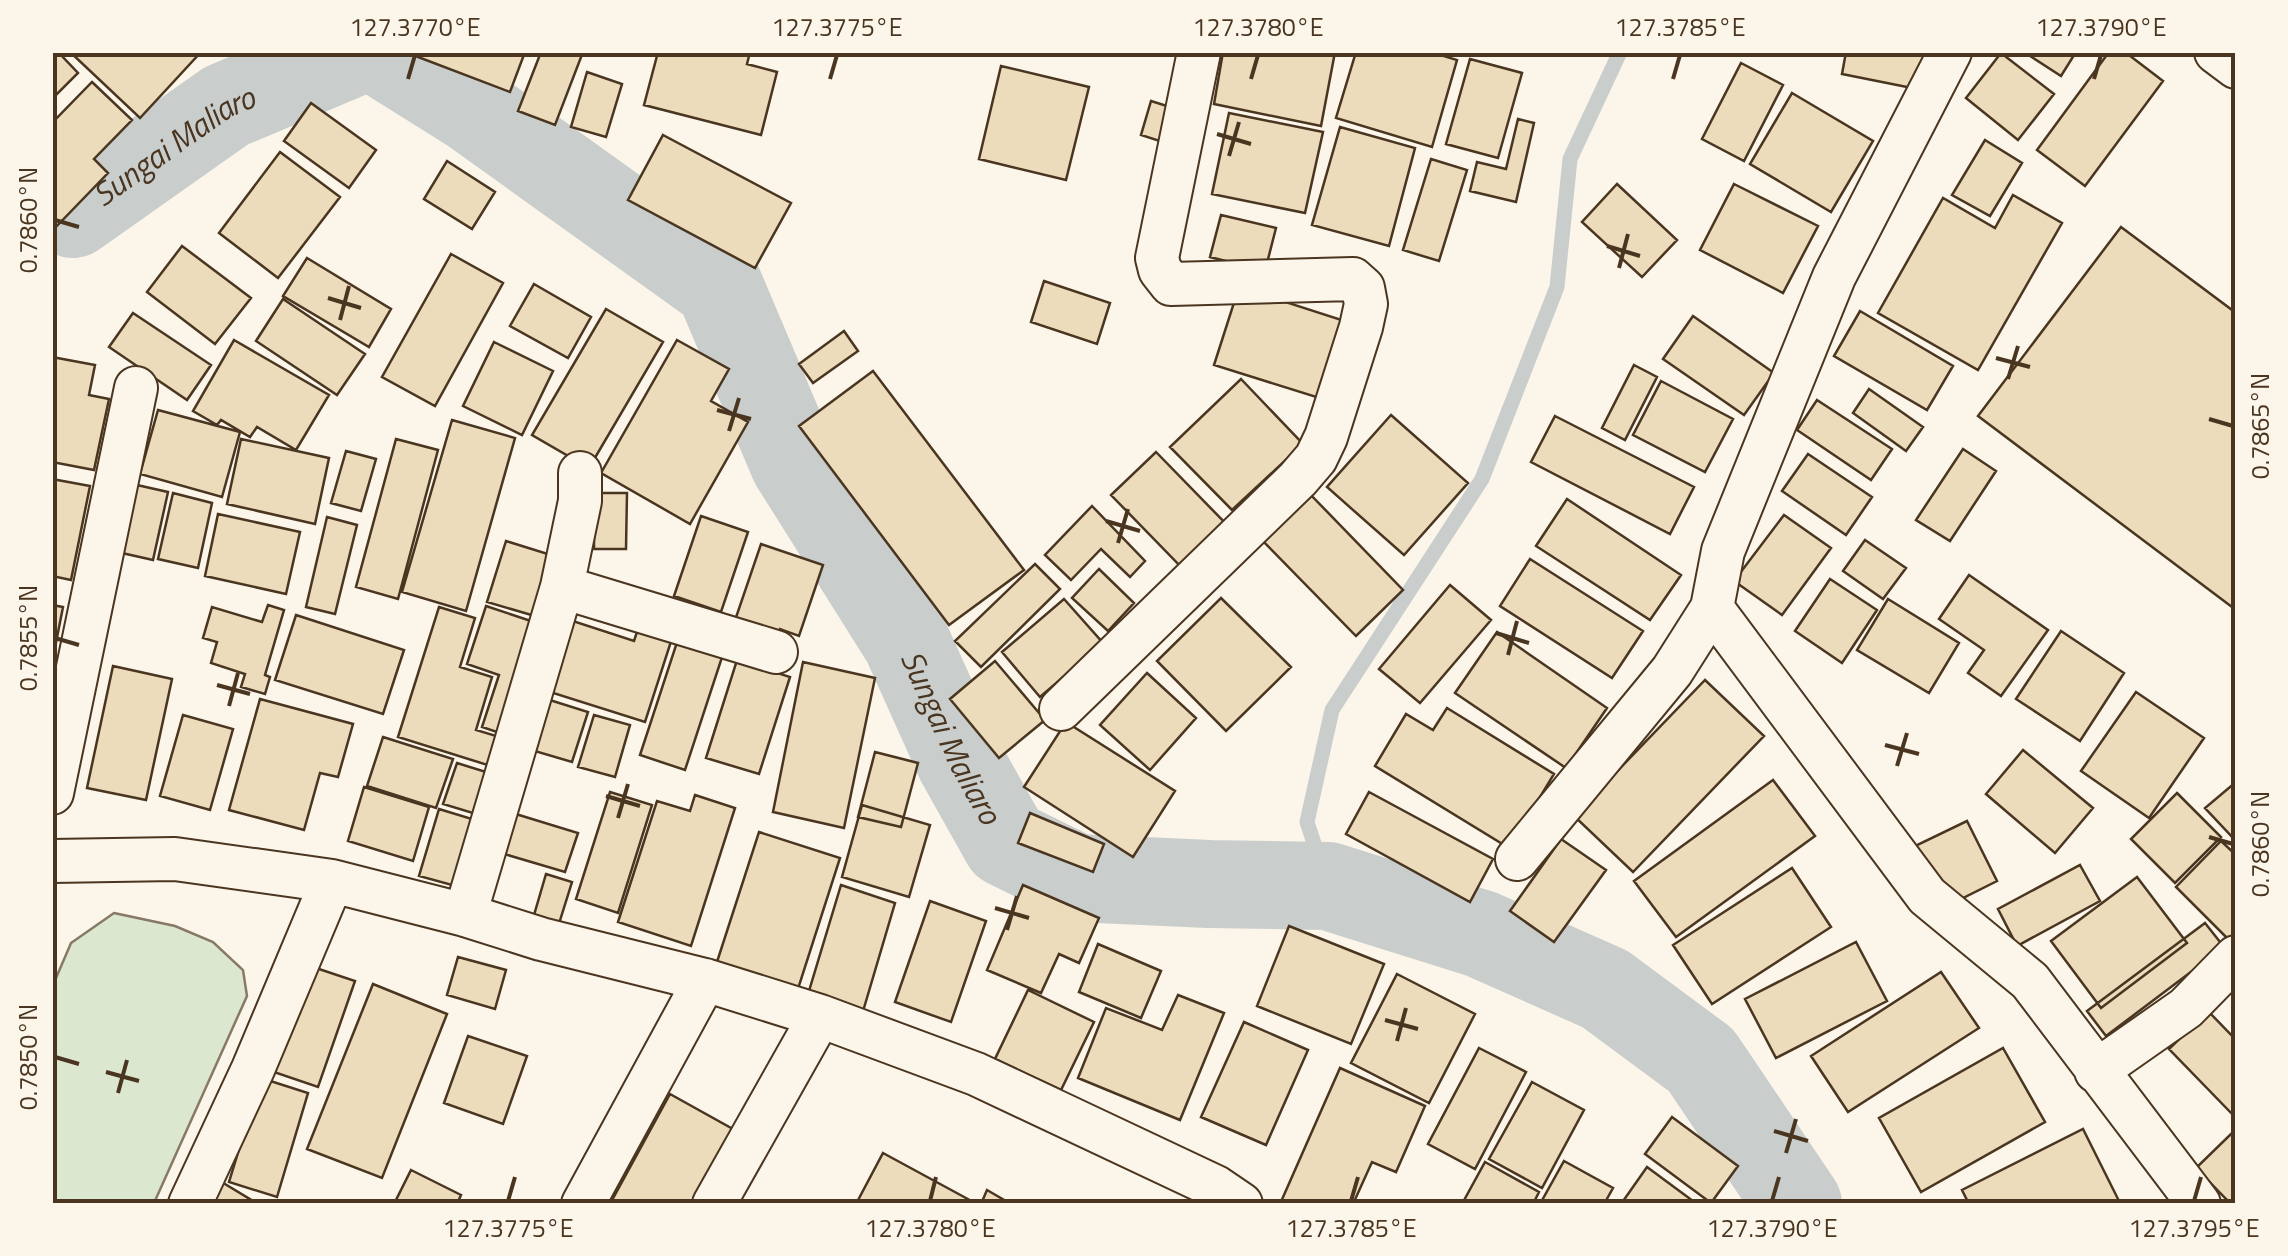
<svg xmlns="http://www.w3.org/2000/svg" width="2288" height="1256" font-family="'Titillium Web',sans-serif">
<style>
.green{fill:#dce7d0;stroke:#887966;stroke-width:2.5}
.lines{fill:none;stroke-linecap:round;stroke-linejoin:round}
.stream{stroke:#c9cecd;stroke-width:15}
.river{stroke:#c9cecd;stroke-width:88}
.building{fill:#ecdcbc;stroke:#4a3520;stroke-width:2.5}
.minor-casing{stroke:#4a3520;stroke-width:46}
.minor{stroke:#fbf6e9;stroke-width:42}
.ticks{fill:none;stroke:#4a3520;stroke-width:4}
.labels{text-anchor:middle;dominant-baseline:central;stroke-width:8;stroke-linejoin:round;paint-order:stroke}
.water-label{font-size:32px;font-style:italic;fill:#4a3520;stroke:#fbf6e9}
.neatline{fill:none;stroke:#4a3520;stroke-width:4}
.ticks-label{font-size:25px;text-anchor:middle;fill:#4a3520}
</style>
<rect width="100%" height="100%" fill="#fbf6e9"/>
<path class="green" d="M114 913 175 926 213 942 243 970 247 996 154 1203H53V985L71 943Z"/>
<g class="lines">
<path class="stream" d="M1328 886 1307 822 1332 710 1482 479 1557 287 1570 159 1620 52"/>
<g class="river">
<path id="s1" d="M381 52 472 109 719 286 794 463 906 641 960 761 1006 843 1077 878 1209 884 1328 886 1481 934 1605 989 1701 1060 1798 1204"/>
<path id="s2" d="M52 205 73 214 226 106 354 52"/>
</g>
</g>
<path class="building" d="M52 52H58L78 73 52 99Z
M70 52H201L140 118Z
M405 52H525L510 92Z
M541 52H583L555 125 518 111Z
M658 52H750L747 64 777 72 761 135 644 105Z
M1223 52H1335L1321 126 1214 104Z
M1356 52H1431L1457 60 1432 147 1336 118Z
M1846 52H1930L1922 90 1842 74Z
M2024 52H2076L2061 76Z
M2109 52H2125L2163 81 2085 186 2037 150Z
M2001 53 2054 94 2018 140 1966 98Z
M1470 59 1522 73 1498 158 1446 144Z
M1741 63 1783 85 1744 161 1702 139Z
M1001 66 1089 87 1066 180 979 159Z
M587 72 622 84 606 137 571 127Z
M92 82 132 120 94 159 108 173 52 231V123Z
M1792 93 1873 141 1831 212 1750 164Z
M1151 101 1183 111 1172 145 1141 135Z
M311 103 376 150 349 188 284 141Z
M1229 113 1323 132 1305 213 1212 194Z
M1518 119 1534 123 1516 202 1470 191 1477 162 1506 169Z
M1340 127 1415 148 1389 246 1312 225Z
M663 135 791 203 755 268 628 200Z
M1985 140 2022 163 1990 216 1952 195Z
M280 152 340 197 278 278 219 233Z
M1431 159 1467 170 1439 261 1403 250Z
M447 161 495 192 472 229 424 199Z
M1617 184 1677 240 1642 277 1582 222Z
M1734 184 1818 226 1783 293 1700 250Z
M2013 195 2062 223 1978 370 1878 313 1943 198 1995 228Z
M1221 215 1276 228 1265 271 1210 257Z
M2121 227 2236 313V610L1978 416Z
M182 246 251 298 215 344 147 292Z
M451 254 503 283 435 406 382 377Z
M307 258 391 309 369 347 283 296Z
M1044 281 1110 303 1097 344 1031 322Z
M534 284 591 317 568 358 510 326Z
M1239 287 1354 324 1329 401 1214 365Z
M283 299 365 354 337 395 256 341Z
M606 309 663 342 589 468 532 435Z
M1860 311 1953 366 1927 410 1834 356Z
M133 313 211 365 187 400 109 347Z
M1693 316 1774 373 1744 415 1663 359Z
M844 331 858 351 813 383 799 364Z
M234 340 329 395 296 450 257 427 250 437 221 420 217 425 193 411Z
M677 340 729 369 711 401 748 422 690 524 601 473Z
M494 342 553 371 522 435 463 406Z
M52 357 95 365 89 395 109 399 94 470 52 462Z
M1634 365 1657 377 1625 440 1602 428Z
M873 371 1024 570 949 625 799 426Z
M1241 379 1303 444 1232 510 1170 447Z
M1661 381 1733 419 1705 472 1633 435Z
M1869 389 1923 427 1906 451 1853 413Z
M1817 400 1892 449 1871 480 1797 430Z
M158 410 240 432 222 497 140 474Z
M1391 415 1468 483 1404 555 1327 487Z
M1555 416 1694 487 1670 534 1531 462Z
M452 420 515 438 466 611 402 592Z
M241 439 329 458 315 524 227 504Z
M396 439 438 450 398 599 356 587Z
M1963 449 1996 471 1950 541 1916 520Z
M346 451 376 459 361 511 331 503Z
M1156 452 1232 530 1187 573 1111 495Z
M1808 454 1872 497 1846 535 1782 491Z
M52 479 90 486 71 580 52 576Z
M128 483 168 492 153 560 113 551Z
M1307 491 1403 590 1356 636 1259 537Z
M173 493 212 503 198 568 158 559Z
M594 493H627L626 549H594Z
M1567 499 1681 575 1650 620 1536 546Z
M1092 506 1145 561 1130 577 1101 549 1071 580 1045 555Z
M218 514 300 532 286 594 205 576Z
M1784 515 1831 548 1782 615 1734 581Z
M701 516 748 532 721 612 674 596Z
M327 517 357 525 335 614 306 607Z
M1865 540 1906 568 1883 599 1843 571Z
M506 541 564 559 545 619 487 602Z
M761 544 823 565 799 636 780 629 773 649 730 635Z
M1530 559 1643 631 1612 678 1500 606Z
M1035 564 1060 589 981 667 955 641Z
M1099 569 1134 603 1108 631 1072 598Z
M1969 575 2048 630 2001 696 1968 673 1984 650 1939 619Z
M1830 579 1877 610 1842 663 1795 631Z
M1450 585 1491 620 1420 703 1379 669Z
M1221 598 1291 667 1226 731 1157 661Z
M1064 599 1103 643 1040 697 1002 652Z
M1888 599 1959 643 1929 693 1857 650Z
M52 605 63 607 52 663Z
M268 605 284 610 265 675 270 677 265 694 241 687 245 674 211 663 217 642 203 638 212 607 262 622Z
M486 606 549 627 512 737 482 727 499 675 467 664Z
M439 607 475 618 460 667 492 677 476 730 503 738 494 767 398 737Z
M643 614 676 626 645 722 550 692 573 621 634 641Z
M296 615 404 650 383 714 275 680Z
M681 630 726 645 685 770 640 755Z
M2061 631 2124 673 2080 741 2016 699Z
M1497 632 1607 708 1566 768 1455 693Z
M737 660 790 677 759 774 706 758Z
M995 661 1045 720 999 758 950 699Z
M803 662 875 678 844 828 773 812Z
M113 666 172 679 146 800 87 788Z
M1147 673 1196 718 1150 770 1100 725Z
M1705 680 1764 736 1633 872 1574 816Z
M2136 692 2204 738 2149 818 2081 771Z
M537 696 588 712 572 762 521 747Z
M260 699 353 724 338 777 320 773 304 830 229 810Z
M1447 708 1554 774 1509 848 1375 766 1406 714 1433 730Z
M183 715 233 729 210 810 160 796Z
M594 715 630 725 615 777 578 767Z
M1066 722 1175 791 1133 857 1024 787Z
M383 737 453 759 436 808 367 786Z
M2023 750 2093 808 2055 853 1986 794Z
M875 752 918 763 901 827 858 817Z
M457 763 499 776 486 817 443 804Z
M1773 780 1815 836 1676 937 1634 881Z
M2236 782V841L2205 808Z
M364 787 429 807 413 861 348 841Z
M610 792 652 805 618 913 576 899Z
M1369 792 1493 859 1470 902 1346 834Z
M2177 793 2221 837 2175 883 2131 839Z
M695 795 735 808 691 946 618 922 657 801 690 811Z
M862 805 930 825 909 897 842 877Z
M439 809 472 819 452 885 419 876Z
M506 811 578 833 565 872 494 851Z
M1030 813 1104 844 1093 872 1018 843Z
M1967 821 1997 881 1945 907 1915 846Z
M759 832 840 858 797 992 716 965Z
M1561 839 1606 870 1554 942 1510 911Z
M2221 841 2236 855V934L2229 940 2176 887Z
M2080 865 2100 901 2017 946 1998 909Z
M1792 868 1831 927 1712 1004 1673 945Z
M546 874 572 882 557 930 532 922Z
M2137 877 2187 943 2101 1008 2051 941Z
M841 885 895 903 861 1018 806 1001Z
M1023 885 1099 918 1079 963 1059 954 1041 993 987 970Z
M930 901 986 921 951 1022 895 1002Z
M2205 923 2224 947 2106 1036 2087 1011Z
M1289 926 1384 964 1351 1044 1257 1006Z
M1856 942 1887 1001 1776 1058 1745 999Z
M1098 944 1161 971 1141 1018 1079 992Z
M458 957 506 970 495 1009 447 995Z
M301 963 355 981 318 1087 265 1069Z
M1941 972 1979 1028 1848 1112 1811 1056Z
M1397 974 1475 1014 1429 1103 1351 1063Z
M373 984 447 1014 382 1178 307 1149Z
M1028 990 1094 1022 1061 1090 995 1059Z
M1178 995 1224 1013 1180 1120 1078 1078 1106 1008 1162 1030Z
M2208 1011 2236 1040V1118L2169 1049Z
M1244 1022 1308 1050 1266 1145 1201 1117Z
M468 1036 527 1056 503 1124 444 1103Z
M1479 1048 1526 1072 1475 1169 1428 1144Z
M2003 1048 2045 1122 1921 1192 1879 1118Z
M1340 1068 1425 1106 1396 1172 1372 1162 1353 1204H1280Z
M261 1078 308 1093 277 1197 229 1182Z
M1532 1082 1584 1110 1542 1188 1489 1159Z
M670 1094 740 1133 701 1204H610Z
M1672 1117 1738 1166 1711 1203 1645 1154Z
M2083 1129 2118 1199 2110 1204H1969L1962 1190Z
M2232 1133 2236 1137V1198L2230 1203 2196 1168Z
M883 1153 977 1204H856Z
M1564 1161 1613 1188 1604 1204H1540Z
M1485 1162 1539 1192 1533 1204H1462Z
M1647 1167 1693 1201 1691 1204H1621Z
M411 1170 461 1195 457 1204H394Z
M220 1181 258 1204H206Z
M987 1190 1011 1204H981Z"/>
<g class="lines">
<g class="minor-casing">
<path id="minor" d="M2216 52 2236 67
M562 587 776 652
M1712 608 1927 896 2030 981 2199 1204
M1061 709 1298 479 1316 458 1326 437 1361 327 1366 304 1363 288 1353 279 1171 284 1160 270 1157 258 1199 52
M52 793 136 388
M1517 859 1672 671 1712 608 1723 551 1834 277 1950 52
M52 861 175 859 332 881 465 915 541 939 705 980 820 1016 976 1074 1216 1187 1241 1204
M465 915 562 587 580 501V473
M2096 1071 2186 1008 2236 957
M190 1204 253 1069 332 881
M583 1204 705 980
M714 1204 820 1016"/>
</g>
<use href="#minor" class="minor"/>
</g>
<path class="ticks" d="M408 79 415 55M830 79 837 55M1251 79 1258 55M1673 79 1680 55M2094 79 2101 55M1217 134 1251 144M1229 156 1239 122M55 220 79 227M1607 246 1640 256M1619 268 1628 234M328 298 361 308M340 320 349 286M1996 358 2030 367M2008 379 2018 346M717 410 751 419M2209 419 2233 426M729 431 739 398M1106 521 1140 531M1118 543 1128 509M1496 633 1529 643M55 638 79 645M1508 655 1517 621M217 685 250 694M229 706 238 673M1885 745 1919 754M1897 766 1907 733M606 796 640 806M618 818 628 784M2209 837 2233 844M995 908 1029 918M1007 930 1017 896M1385 1020 1418 1029M1397 1041 1406 1008M55 1057 79 1064M106 1072 139 1081M118 1093 127 1060M1774 1131 1808 1141M1786 1153 1796 1119M508 1201 515 1177M930 1201 936 1177M1351 1201 1358 1177M1772 1201 1779 1177M2194 1201 2201 1177"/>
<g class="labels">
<g class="water-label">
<text stroke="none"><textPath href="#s2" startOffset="145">Sungai Maliaro</textPath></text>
<text stroke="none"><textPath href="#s1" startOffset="920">Sungai Maliaro</textPath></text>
</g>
</g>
<rect width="2288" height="1256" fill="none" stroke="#fbf6e9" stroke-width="110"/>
<rect x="55" y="55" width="2178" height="1146" class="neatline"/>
<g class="ticks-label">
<text x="415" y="36">127.3770°E</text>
<text x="837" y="36">127.3775°E</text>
<text x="1258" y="36">127.3780°E</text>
<text x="1680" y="36">127.3785°E</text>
<text x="2101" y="36">127.3790°E</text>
<text transform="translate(28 220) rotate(-90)" y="9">0.7860°N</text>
<text transform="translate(2260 426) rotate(-90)" y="9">0.7865°N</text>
<text transform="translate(28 638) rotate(-90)" y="9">0.7855°N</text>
<text transform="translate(2260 844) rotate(-90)" y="9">0.7860°N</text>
<text transform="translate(28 1057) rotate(-90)" y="9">0.7850°N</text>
<text x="508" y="1237">127.3775°E</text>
<text x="930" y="1237">127.3780°E</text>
<text x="1351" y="1237">127.3785°E</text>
<text x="1772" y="1237">127.3790°E</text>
<text x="2194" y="1237">127.3795°E</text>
</g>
</svg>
